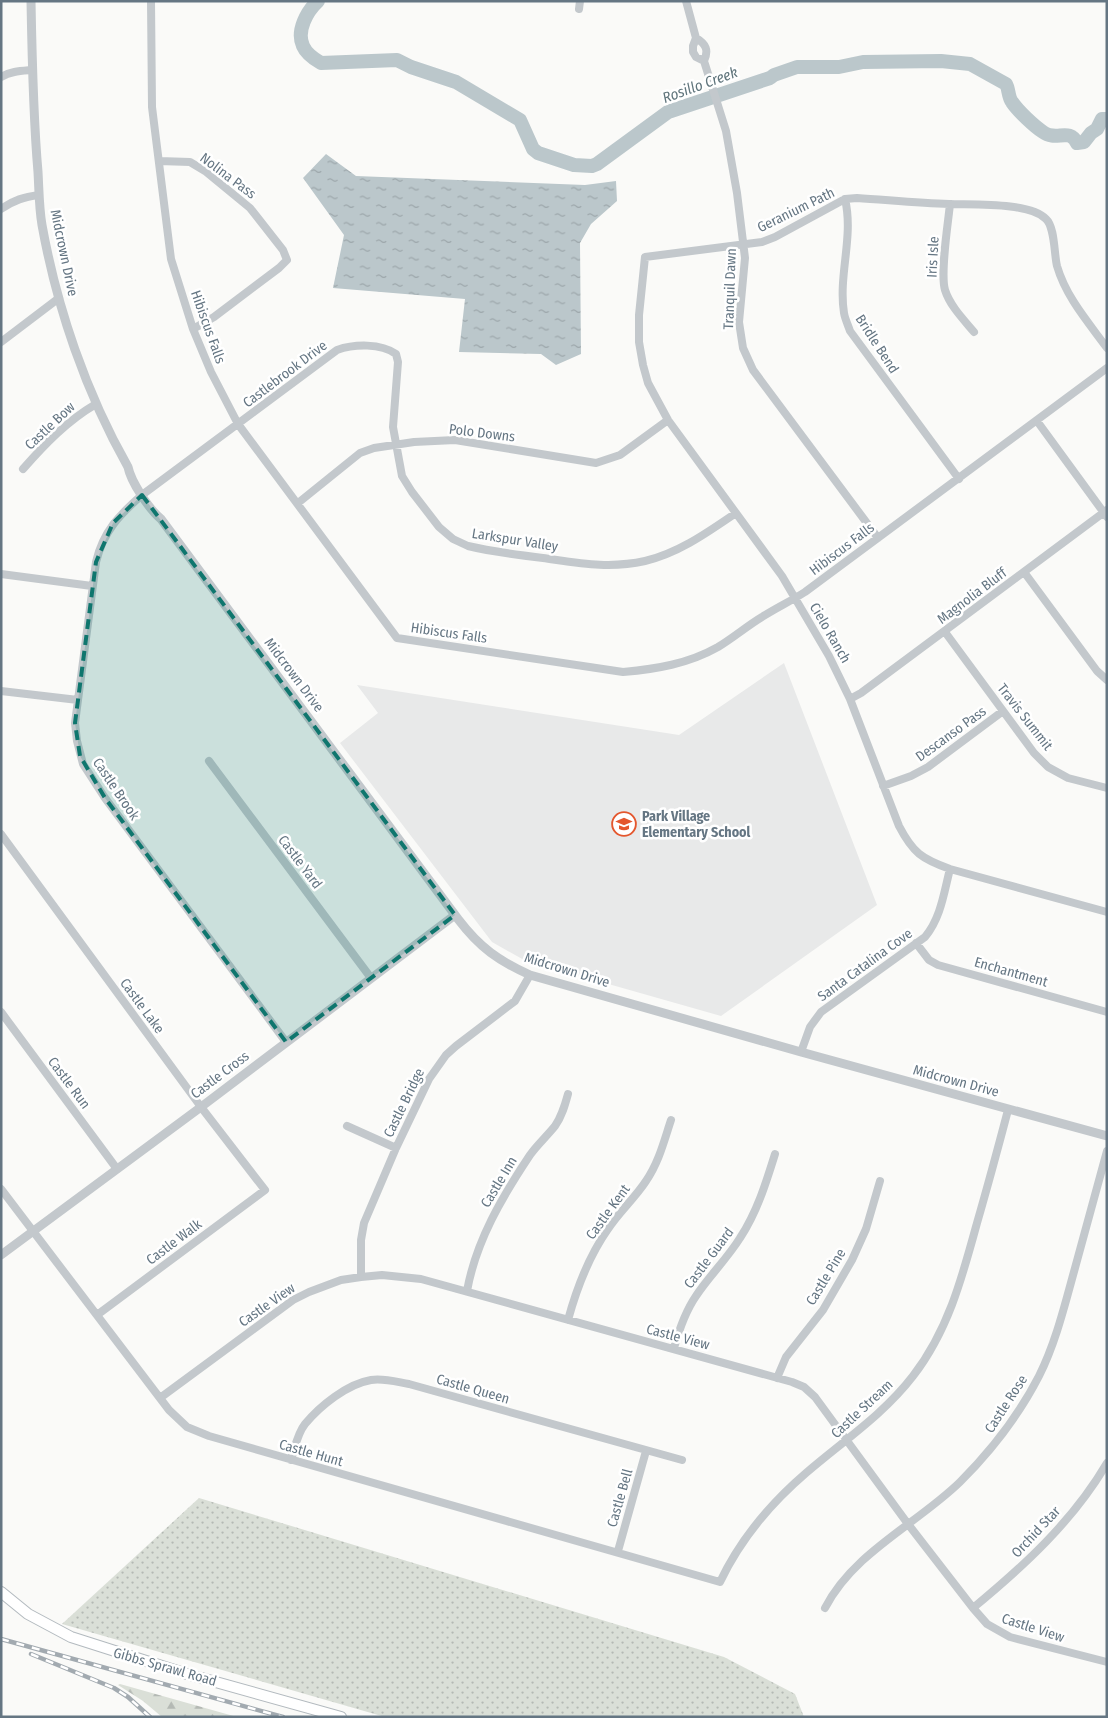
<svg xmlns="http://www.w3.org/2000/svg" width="1108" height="1718" font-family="'Fira Sans Condensed',sans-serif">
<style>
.built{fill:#e8e9e9}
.forest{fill:url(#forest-firs)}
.park{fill:url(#park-dots)}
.water{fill:url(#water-ripples)}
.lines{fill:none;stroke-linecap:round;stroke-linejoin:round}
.river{stroke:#bbc7cb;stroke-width:14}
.secondary-casing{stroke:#b3babf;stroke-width:12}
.minor{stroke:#c3c8cc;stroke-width:8}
.tertiary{stroke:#c3c8cc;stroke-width:9}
.secondary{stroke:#fff;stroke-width:10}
.rail-casing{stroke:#a2aab0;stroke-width:4.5}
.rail{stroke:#fff;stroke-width:2.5;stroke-dasharray:8;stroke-linecap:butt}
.marked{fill:#0f766e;fill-opacity:0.2;stroke:#0f766e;stroke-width:4;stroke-dasharray:10 6;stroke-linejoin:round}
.labels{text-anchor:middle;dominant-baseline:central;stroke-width:5;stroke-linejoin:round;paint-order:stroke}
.street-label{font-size:14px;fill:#657683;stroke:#fff}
.poi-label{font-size:14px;font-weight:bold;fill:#657683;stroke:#fff;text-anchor:start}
.water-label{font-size:15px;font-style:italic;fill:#60757c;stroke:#fff}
</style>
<defs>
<pattern id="forest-firs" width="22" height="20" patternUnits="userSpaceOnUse" patternTransform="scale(1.25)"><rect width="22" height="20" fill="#dadfd7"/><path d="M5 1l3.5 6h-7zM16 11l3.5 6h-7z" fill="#b4b9b4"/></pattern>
<pattern id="park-dots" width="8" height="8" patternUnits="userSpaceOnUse" patternTransform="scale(1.25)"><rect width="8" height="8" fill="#dadfd7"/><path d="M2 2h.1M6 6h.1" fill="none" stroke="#b4b9b4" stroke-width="1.8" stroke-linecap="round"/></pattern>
<pattern id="water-ripples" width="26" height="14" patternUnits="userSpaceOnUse" patternTransform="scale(1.25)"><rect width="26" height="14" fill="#bbc7cb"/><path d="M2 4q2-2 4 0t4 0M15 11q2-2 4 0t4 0" fill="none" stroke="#9ca6aa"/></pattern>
</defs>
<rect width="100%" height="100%" fill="#fafaf8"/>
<path class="built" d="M784 663 877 905 721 1016 524 960 492 942 340 743 378 713 357 685 679 735Z"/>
<path class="forest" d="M120 1684 237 1717H162L143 1701 118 1685Z"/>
<path class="park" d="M199 1498 724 1657 795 1694 804 1717H385L62 1624Z"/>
<path class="water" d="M326 154 356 176 585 185 616 181 617 201 591 224 580 243 581 354 556 365 541 354 459 352 465 299 333 288 344 235 303 178Z"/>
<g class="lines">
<path class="river" d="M318 1C307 11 296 31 303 46 306 53 314 59 321 63L397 60 411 67 456 82 520 120 533 149 538 153 574 165 592 166 597 164 668 112 770 78 774 75 797 67H839L863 62 941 61 970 64 1006 84C1009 89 1008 97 1012 102 1018 111 1034 126 1043 132 1056 142 1069 127 1077 143L1084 142 1091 133 1097 129 1102 119H1107"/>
<g class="secondary-casing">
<path id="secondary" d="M1 1592 28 1614 71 1637 187 1674 341 1717"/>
</g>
<path class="minor" d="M151 1 152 107 171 259 193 329 211 372 238 424 397 638 623 672C656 669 688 664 718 647 733 638 747 626 762 617 776 608 791 601 805 592L1107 368
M686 1 696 38 693 46V52L696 57 704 61
M579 9 580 1
M696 38C706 44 709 50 704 61L726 131 737 193 745 258 739 322 743 348 753 370 878 538
M1 77C11 71 21 71 33 70
M159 161 190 162 205 171 250 208 283 250 287 260 279 268 214 317 193 329
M845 199C854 237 838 275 844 313 845 319 848 325 850 331L959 479
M950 204C948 224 940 273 945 290 950 306 964 320 974 332
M1 209C14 200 24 197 39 195
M1 342 59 298
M1107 348C1088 322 1066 297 1057 266 1054 254 1055 227 1046 219 1030 202 972 205 949 204 919 203 888 200 857 198L845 199 775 237 762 242 645 257 639 315V342L643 365 648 383 668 420 782 576 829 656 850 699 899 826C913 853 922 859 950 869L1107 912
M1037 421 1107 517
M23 469C45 444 67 421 96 404
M298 503 360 453 374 448 414 442 455 440 596 463 620 455 668 420
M1024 572 1097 671 1107 680
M1 574 92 586
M945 632 1034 753 1048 767 1068 778 1107 788
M1 691 78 700
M850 699 861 693 1107 510
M209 761 371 978
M883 786 911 776 928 767 1003 711
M1 834 201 1107 265 1190 97 1315
M916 943 929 960 938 965 1107 1012
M1 1012 117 1169
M286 1042 105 798 83 764 77 741 75 723 96 562C103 532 119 515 142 495L337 350C354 344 381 343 396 354L398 362 393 427 402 476 412 492 439 527 453 539 468 546C493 552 518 555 543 558 579 563 609 569 645 561 679 553 708 532 736 513
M801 1052 810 1027 821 1012 925 937C941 918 944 892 950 869
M347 1126 396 1148
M1 1189 169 1410 187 1427 209 1436 720 1582C740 1540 771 1503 806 1473 843 1441 883 1415 913 1376 948 1331 962 1278 977 1223 988 1185 998 1148 1008 1110
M361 1277V1240L364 1223 396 1148 429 1079 446 1055 456 1046 515 1001 530 975
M467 1291C476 1241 502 1197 530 1155 537 1145 547 1136 555 1126 562 1116 565 1105 568 1094
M568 1320C577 1287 589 1256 608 1229 619 1212 635 1198 646 1181 659 1162 664 1141 671 1120
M674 1348C679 1330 685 1312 696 1296 709 1276 727 1259 740 1238 757 1212 766 1183 775 1154
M777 1378 786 1357 823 1310 852 1260 866 1229 880 1181
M160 1398 293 1300 309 1292 341 1280 361 1277 382 1275 421 1279 792 1382 804 1387 815 1397 908 1524 973 1608 987 1624 1010 1637 1107 1662
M291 1460C295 1448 297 1434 305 1424 320 1406 347 1384 371 1380 384 1378 397 1382 409 1384L682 1460
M618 1551 646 1451
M825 1608C854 1552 917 1524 960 1482 992 1450 1019 1415 1039 1376 1056 1342 1065 1304 1075 1268 1086 1229 1096 1190 1107 1151
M973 1608C1024 1566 1073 1521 1107 1463"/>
<path class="tertiary" d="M31 1C32 58 33 115 38 172 39 189 39 208 42 225 57 308 86 393 128 467 131 482 149 509 161 519L458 919C480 948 499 961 530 975L801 1052 1107 1136
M1 1255 201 1107 455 915"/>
<use href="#secondary" class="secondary"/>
<g class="rail-casing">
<path id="rail" d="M1 1639 283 1717
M31 1654 114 1688 128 1697 150 1717"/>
</g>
<use href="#rail" class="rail"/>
</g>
<path class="marked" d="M142 495 455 915 286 1042 105 798 80 756 75 723 96 562 113 523Z"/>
<defs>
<g id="school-ring" transform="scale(1.25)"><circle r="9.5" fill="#fff" stroke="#e4572e" stroke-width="1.5"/><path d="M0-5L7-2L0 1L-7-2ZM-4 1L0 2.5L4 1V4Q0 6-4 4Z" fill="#e4572e"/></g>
</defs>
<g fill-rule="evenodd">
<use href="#school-ring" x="624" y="824"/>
</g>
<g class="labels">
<g class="street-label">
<text transform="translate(228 176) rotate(37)">Nolina Pass</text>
<text transform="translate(796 210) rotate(-26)">Geranium Path</text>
<text transform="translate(64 253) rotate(78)">Midcrown Drive</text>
<text transform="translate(933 257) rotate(-87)">Iris Isle</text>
<text transform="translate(730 289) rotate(-88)">Tranquil Dawn</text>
<text transform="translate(208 327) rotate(70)">Hibiscus Falls</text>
<text transform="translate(877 344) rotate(57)">Bridle Bend</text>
<text transform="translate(285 374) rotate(-37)">Castlebrook Drive</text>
<text transform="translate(50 426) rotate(-43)">Castle Bow</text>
<text transform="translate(482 433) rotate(7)">Polo Downs</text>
<text transform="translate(515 540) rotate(9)">Larkspur Valley</text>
<text transform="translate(842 549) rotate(-37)">Hibiscus Falls</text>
<text transform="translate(972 596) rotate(-37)">Magnolia Bluff</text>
<text transform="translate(449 633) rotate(8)">Hibiscus Falls</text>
<text transform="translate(830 633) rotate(60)">Cielo Ranch</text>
<text transform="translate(294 675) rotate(53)">Midcrown Drive</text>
<text transform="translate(1025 717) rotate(52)">Travis Summit</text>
<text transform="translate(951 734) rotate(-36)">Descanso Pass</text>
<text transform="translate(116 789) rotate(56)">Castle Brook</text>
<text transform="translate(300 862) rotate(53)">Castle Yard</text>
<text transform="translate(865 965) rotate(-36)">Santa Catalina Cove</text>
<text transform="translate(567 970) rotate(17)">Midcrown Drive</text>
<text transform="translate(1011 972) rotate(16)">Enchantment</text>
<text transform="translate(142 1006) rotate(54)">Castle Lake</text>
<text transform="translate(220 1075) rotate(-37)">Castle Cross</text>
<text transform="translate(956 1081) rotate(15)">Midcrown Drive</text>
<text transform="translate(69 1083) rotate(53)">Castle Run</text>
<text transform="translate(404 1103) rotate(-64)">Castle Bridge</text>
<text transform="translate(499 1182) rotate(-59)">Castle Inn</text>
<text transform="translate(608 1212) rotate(-54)">Castle Kent</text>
<text transform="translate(174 1242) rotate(-37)">Castle Walk</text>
<text transform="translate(709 1258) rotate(-53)">Castle Guard</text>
<text transform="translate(826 1277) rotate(-59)">Castle Pine</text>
<text transform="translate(267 1305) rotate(-35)">Castle View</text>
<text transform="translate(678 1337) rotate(15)">Castle View</text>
<text transform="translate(473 1389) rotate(16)">Castle Queen</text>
<text transform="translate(1006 1404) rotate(-57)">Castle Rose</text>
<text transform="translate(862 1409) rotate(-43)">Castle Stream</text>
<text transform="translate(311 1453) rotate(16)">Castle Hunt</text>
<text transform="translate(620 1498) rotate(-74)">Castle Bell</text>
<text transform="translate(1036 1532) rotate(-47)">Orchid Star</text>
<text transform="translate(1033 1628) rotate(18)">Castle View</text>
<text transform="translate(165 1667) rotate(16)">Gibbs Sprawl Road</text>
</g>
<g class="poi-label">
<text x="642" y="816">Park Village<tspan x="642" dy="16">Elementary School</tspan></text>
</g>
<g class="water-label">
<text transform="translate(700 85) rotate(-20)">Rosillo Creek</text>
</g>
</g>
<rect width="1108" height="1718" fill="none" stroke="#657683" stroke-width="5"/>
</svg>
